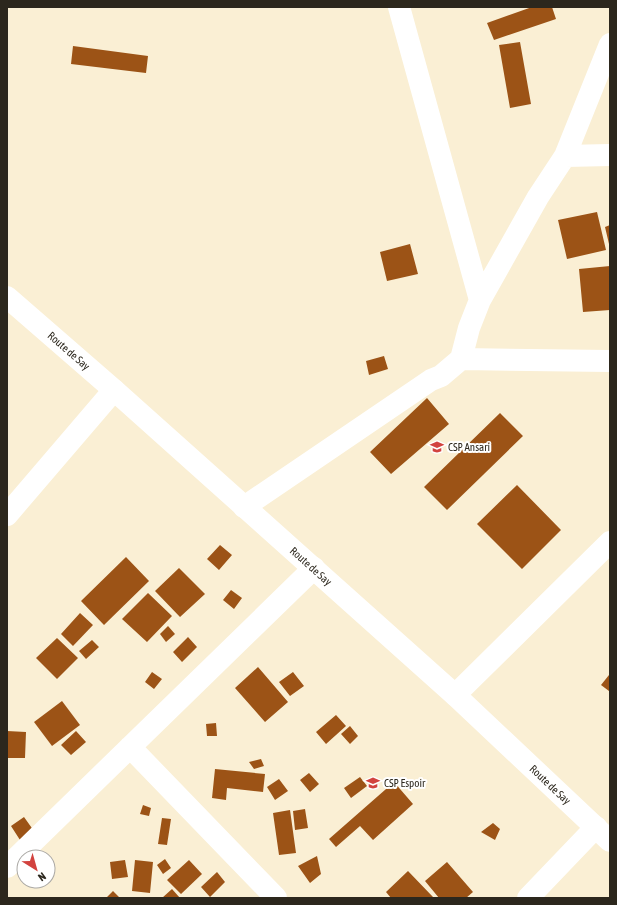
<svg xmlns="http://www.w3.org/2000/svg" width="617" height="905" font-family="'Asap Condensed',sans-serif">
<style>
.building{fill:#9c5316}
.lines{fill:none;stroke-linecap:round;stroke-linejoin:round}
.minor{stroke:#fff;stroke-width:22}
.secondary{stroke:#fff;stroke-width:22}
.labels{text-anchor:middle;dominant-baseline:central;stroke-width:4;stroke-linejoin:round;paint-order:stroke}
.street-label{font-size:11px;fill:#2c271d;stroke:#fff}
.poi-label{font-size:11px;fill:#2c271d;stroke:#fff;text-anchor:start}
</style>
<rect width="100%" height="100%" fill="#faefd4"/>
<path class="building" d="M532 7H552L556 19 494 40 487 23Z
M520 42 531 104 510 108 499 45Z
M73 46 148 56 146 73 71 64Z
M597 212 606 250 567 259 558 220Z
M610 225V244H609L605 227Z
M410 244 418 274 387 281 380 252Z
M610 266V310L583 312 579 269Z
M384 356 388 369 369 375 366 361Z
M427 398 449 424 391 474 370 452Z
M500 413 523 436 447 510 424 487Z
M517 485 561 530 522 569 477 524Z
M220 545 232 555 219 570 207 559Z
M126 557 149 581 104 625 81 601Z
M179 568 205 594 180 617 155 591Z
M231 590 242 598 234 609 223 600Z
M148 593 172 616 147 642 122 619Z
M80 613 93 625 73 646 61 634Z
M168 626 175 634 166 642 160 634Z
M188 637 197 647 182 662 173 652Z
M57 638 78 658 57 679 36 658Z
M92 640 99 647 86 659 79 651Z
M258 667 288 702 265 722 235 688Z
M152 672 162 679 154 689 145 682Z
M293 672 304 686 290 696 279 682Z
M609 675 610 676 609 691 601 685Z
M62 701 80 725 52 746 34 722Z
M336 715 346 726 326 744 316 732Z
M216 723 217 736H207L206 724Z
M350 726 358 736 350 744 341 734Z
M7 731 26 732 25 758H7Z
M76 731 86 742 71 755 61 745Z
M261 759 264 766 254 769 249 762Z
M215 769 265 774 263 792 227 788 226 800 212 798Z
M309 773 319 784 310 792 300 780Z
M360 777 367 786 351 798 344 788Z
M279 779 288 791 275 800 267 787Z
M394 782 413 804 373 840 360 826 336 847 329 839Z
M143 805 151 808 149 816 140 814Z
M305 809 308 828 295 830 293 811Z
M290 810 296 853 279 855 273 813Z
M24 817 34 831 20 840 11 826Z
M162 818 171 819 167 845 158 844Z
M493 823 500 829 495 840 481 832Z
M317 856 321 874 310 883 298 866Z
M165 859 171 868 163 874 157 865Z
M125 860 128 877 112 879 110 862Z
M135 860 153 862 150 893 132 891Z
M189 860 202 874 181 894 167 880Z
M447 862 473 892 466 898H439L425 881Z
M408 871 433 897 432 898H391L386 892Z
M217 872 225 882 210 897 201 887Z
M172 889 180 898H162Z
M113 891 120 898H106Z"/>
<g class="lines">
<path class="minor" d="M399 7 480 300
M565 156 610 44
M461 359 469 328 480 300 538 197 565 156 610 155
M244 507 431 380 441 376 461 359 610 361
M7 515 114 390
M455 695 610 542
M130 747 276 898
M7 867 314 568
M528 898 596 827"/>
<path class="secondary" id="s1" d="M7 297 114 390 455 695 610 841"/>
</g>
<defs>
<g id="school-bare" transform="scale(1.08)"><path d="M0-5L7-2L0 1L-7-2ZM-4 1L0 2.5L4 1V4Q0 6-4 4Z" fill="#d2433f" stroke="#fff" stroke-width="2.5" paint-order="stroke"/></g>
</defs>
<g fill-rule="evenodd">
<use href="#school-bare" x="437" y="447"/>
<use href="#school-bare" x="373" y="783"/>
</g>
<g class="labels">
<g class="street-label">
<text stroke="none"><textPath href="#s1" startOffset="82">Route de Say</textPath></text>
<text stroke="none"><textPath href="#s1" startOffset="406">Route de Say</textPath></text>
<text stroke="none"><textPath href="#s1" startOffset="730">Route de Say</textPath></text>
</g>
<g class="poi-label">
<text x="448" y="447">CSP Ansari</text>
<text x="384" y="783">CSP Espoir</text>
</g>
</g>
<rect width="617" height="905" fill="none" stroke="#2c271d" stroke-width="16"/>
<g transform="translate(36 869) rotate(143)"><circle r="19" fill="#ffffff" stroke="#aba9a5"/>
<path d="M0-3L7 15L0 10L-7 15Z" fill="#d2433f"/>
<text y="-6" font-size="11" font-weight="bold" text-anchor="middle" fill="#2c271d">N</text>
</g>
</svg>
